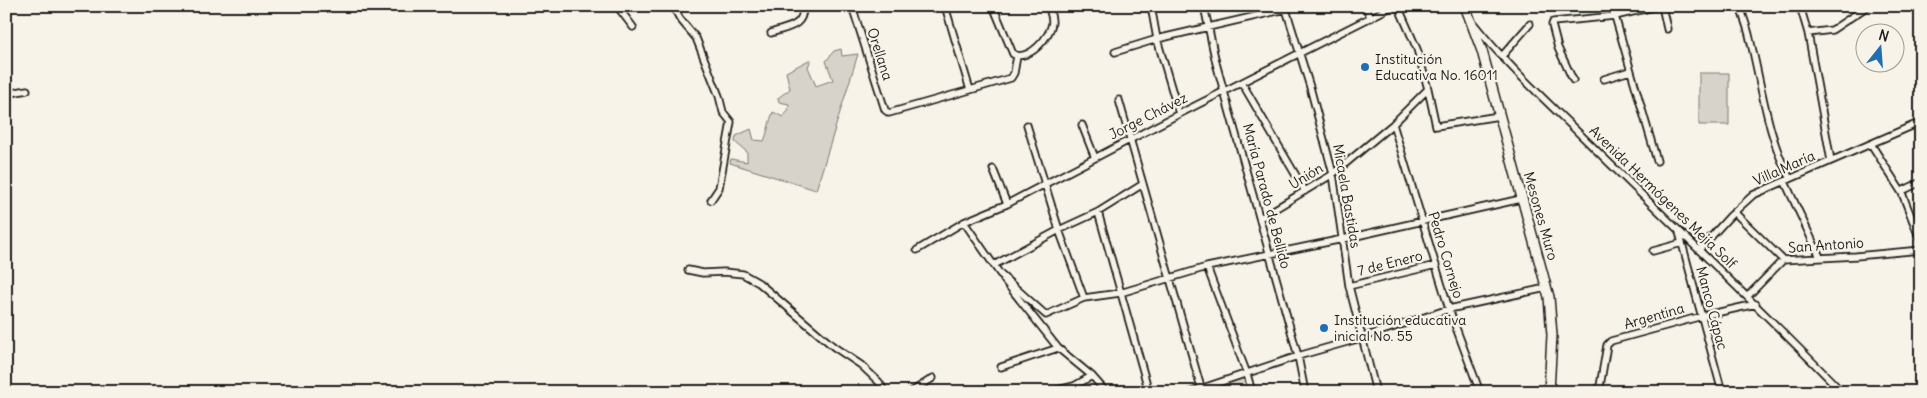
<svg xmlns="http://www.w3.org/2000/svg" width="1927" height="398" font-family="Delius,sans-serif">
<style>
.grass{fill:#d7d3cb;stroke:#7a7874}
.forest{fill:url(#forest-crowns);stroke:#7a7874}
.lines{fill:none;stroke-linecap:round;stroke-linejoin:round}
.minor-casing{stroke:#1c1c1c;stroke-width:9}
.trunk-casing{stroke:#1c1c1c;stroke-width:12}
.minor{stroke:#f7f3e8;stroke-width:5.5}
.trunk{stroke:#f7f3e8;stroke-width:9}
.poi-dot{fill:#1f6fb2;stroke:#f7f3e8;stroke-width:2}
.labels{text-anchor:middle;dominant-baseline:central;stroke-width:4.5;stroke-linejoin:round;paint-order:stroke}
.street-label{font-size:14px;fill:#1c1c1c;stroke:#f7f3e8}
.poi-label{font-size:14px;fill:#1c1c1c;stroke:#f7f3e8;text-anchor:start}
</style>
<defs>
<pattern id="forest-crowns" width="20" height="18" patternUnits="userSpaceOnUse" patternTransform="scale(1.25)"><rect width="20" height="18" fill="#d7d3cb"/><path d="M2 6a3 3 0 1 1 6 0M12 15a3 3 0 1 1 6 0" fill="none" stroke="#b8b5ae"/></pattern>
</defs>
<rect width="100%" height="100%" fill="#f7f3e8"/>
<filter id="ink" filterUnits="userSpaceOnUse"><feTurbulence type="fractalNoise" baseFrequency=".02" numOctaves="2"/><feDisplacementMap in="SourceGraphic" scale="10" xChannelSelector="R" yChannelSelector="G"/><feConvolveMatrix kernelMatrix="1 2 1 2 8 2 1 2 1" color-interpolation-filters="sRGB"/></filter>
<g filter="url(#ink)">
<path class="grass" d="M841 49 842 56 858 54 816 190 730 163 731 159 747 162V152L735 142 736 136 751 129 754 140 764 141C768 132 769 122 773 112L783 117 788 111 789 104 779 102 778 98 790 89 786 72 811 59 808 67 816 86 833 80 826 61 834 51Z
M1699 73H1729V125H1699Z"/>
<path class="forest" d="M1247 374 1252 392H1202L1201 389Z"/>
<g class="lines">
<g class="minor-casing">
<path id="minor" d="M617 6 633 27
M673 6 680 19 696 38 719 96 723 112 731 122 719 188 711 200
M852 6 885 110 889 113 970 90 945 6
M993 6 1013 54C1028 62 1051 37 1052 22 1052 17 1050 11 1048 6
M1151 6 1157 39 1179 114
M1204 6 1216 63 1298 356 1305 392
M1285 6 1310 87 1333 174 1349 286 1376 392
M1365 6 1371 18
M1398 6 1417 49 1428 89 1436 126 1499 116
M1612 6 1657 161
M1662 6 1667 29
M1740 6C1743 17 1748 28 1750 39 1762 86 1767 136 1790 179
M1474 24C1508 67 1551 105 1590 144 1674 227 1760 307 1842 392
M771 33C788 27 804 27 803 6
M1808 33 1832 30 1868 6
M1115 52 1157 39 1286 9
M1502 56 1530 24
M1604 79 1630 71
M1573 80 1558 48 1552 25 1553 22 1615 16 1658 6
M1242 83 1305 191
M970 90 1011 78 1014 73 1017 56
M6 94 27 90
M1119 100 1202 391
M1393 124 1449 309 1480 392
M1027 125 1059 230 1084 298
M1082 125 1095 158
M1871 144 1902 193
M1831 161 1921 122
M993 169 1007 204
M1785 182 1820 257
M1921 182 1904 190 1902 193 1921 242
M1098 212 1149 392
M1734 212 1783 260
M1260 218 1333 174 1393 124 1428 89
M964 222 1000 274 1046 315 1084 298 1120 293 1207 267 1343 239 1521 199
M1679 232 1722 392
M917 250 964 222 1007 204 1179 114 1393 6
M1699 250 1730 216 1753 195 1831 161 1808 33 1800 6
M1653 251 1682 243
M994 265 1059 230 1098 212 1143 184
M1207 267 1247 374 1252 392
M688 270 703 273 724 272 743 274 759 283 834 347 861 365 879 382 885 392
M1004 280 1058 348 1092 376 1106 392
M1349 286 1436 265
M1747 297 1783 260 1856 256 1921 250
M1001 367 1058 348
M911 392 933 378
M1049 392 1074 386 1092 376
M1191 392 1298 356 1361 338 1449 309 1546 288
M1599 392 1607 345 1611 341 1702 316 1756 304"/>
</g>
<g class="trunk-casing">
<path id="trunk" d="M1465 6 1482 51 1549 297 1552 335 1549 392"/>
</g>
<use href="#minor" class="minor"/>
<use href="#trunk" class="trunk"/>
</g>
</g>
<g class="poi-dot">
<circle cx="1365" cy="67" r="5"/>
<circle cx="1324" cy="328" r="5"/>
</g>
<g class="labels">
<g class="street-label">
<text transform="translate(880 54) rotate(72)">Orellana</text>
<text transform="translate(1148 116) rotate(-27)">Jorge Chávez</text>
<text transform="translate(1784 168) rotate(-24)">Villa María</text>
<text transform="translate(1306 176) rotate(-31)">Unión</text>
<text transform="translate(1267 196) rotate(75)">María Parado de Bellido</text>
<text transform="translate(1347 196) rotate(80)">Micaela Bastidas</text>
<text transform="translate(1663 197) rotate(44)">Avenida Hermógenes Mejía Solf</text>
<text transform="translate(1541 216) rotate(74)">Mesones Muro</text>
<text transform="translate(1826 245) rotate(-4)">San Antonio</text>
<text transform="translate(1446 255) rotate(73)">Pedro Cornejo</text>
<text transform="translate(1390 263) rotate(-14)">7 de Enero</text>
<text transform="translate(1712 308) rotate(75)">Manco Cápac</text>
<text transform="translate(1654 316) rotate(-16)">Argentina</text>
</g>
<g class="poi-label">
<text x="1375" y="59">Institución<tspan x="1375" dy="16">Educativa No. 16011</tspan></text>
<text x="1334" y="320">Institución educativa<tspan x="1334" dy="16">inicial No. 55</tspan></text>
</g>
</g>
<rect width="1927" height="398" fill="none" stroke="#f7f3e8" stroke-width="25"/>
<rect x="12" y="12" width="1902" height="373" fill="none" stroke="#1c1c1c" stroke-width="2" filter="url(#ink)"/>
<g transform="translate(1880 48) rotate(17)"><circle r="24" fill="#f7f3e8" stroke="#9f9d96"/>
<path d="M0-4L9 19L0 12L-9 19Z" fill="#1f6fb2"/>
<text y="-8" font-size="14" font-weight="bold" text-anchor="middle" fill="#1c1c1c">N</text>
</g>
</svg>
